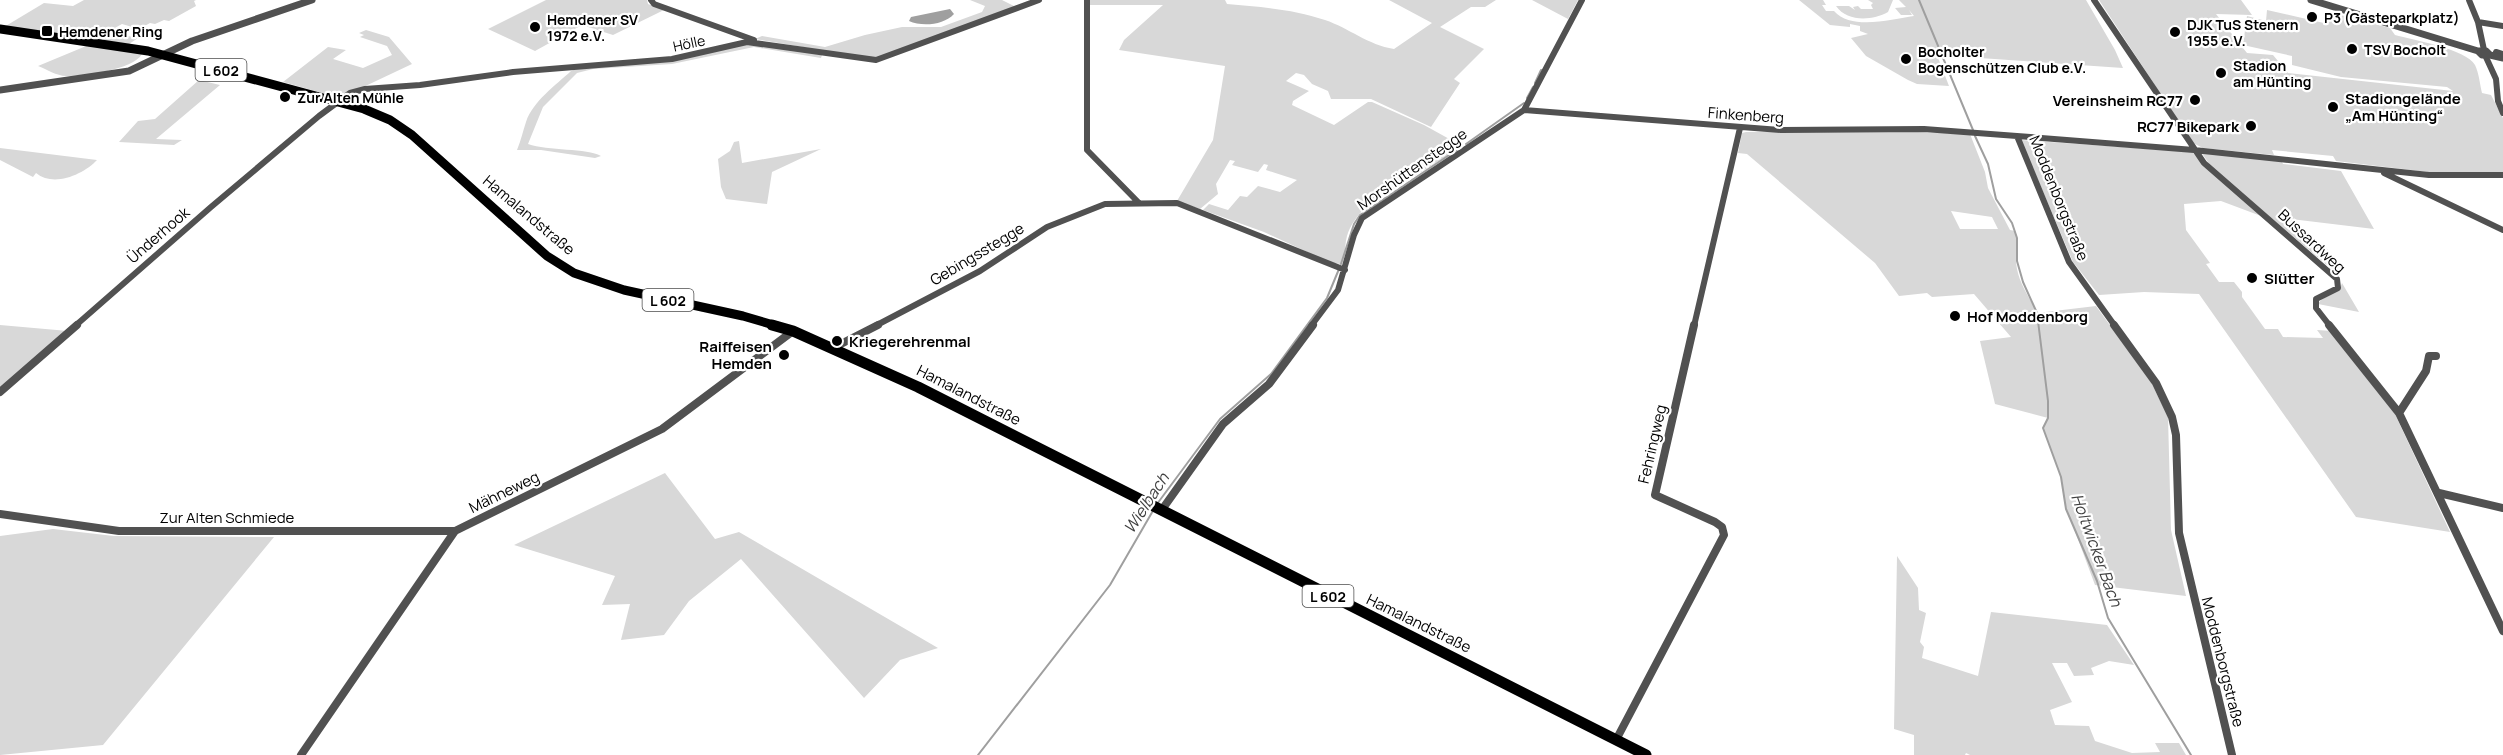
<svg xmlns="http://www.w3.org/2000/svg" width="2503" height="755" font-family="Manrope,sans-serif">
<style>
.green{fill:#d8d8d8;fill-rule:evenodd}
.water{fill:#9f9f9f}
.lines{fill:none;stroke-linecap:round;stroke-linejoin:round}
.stream{stroke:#9f9f9f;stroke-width:2}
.minor-far1{stroke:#515151;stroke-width:6}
.minor{stroke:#515151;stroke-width:8}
.tertiary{stroke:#515151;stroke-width:7}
.primary-far1{stroke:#000;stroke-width:9}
.primary{stroke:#000;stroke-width:11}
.poi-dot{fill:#000;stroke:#fff;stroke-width:2}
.labels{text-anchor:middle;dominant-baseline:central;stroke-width:4.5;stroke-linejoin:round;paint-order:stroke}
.far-poi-label{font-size:14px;font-weight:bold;fill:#000;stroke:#fff;text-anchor:start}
.far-street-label{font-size:14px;fill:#000;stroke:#fff}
.shield{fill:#fff;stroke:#4c4c4c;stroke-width:1.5}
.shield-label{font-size:14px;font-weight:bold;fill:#000}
.poi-label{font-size:15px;font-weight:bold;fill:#000;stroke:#fff;text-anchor:start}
.street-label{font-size:15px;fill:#000;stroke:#fff}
.water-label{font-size:16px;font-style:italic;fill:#404040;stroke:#fff}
</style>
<rect width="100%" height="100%" fill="#fff"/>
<path class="green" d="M84 0H196L194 1 196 6 169 21 164 20 155 24 150 23 139 29 122 24 111 30 118 34 138 38 129 44 4 27 44 3 73 6Z
M546 0H647L648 4 664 10 613 35 582 25 535 51 488 29Z
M970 0H1002L1016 7 876 59 755 39 762 36 825 47 865 35 902 27H941L982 12 985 6Z
M1090 0H1225L1227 4C1260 7 1293 9 1325 20 1349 28 1368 45 1394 49L1432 23 1389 0H1496L1485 7H1471L1440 27 1484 49 1454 79 1460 83 1431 127 1371 99H1331L1328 91 1312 84 1304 75 1296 73 1286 81 1309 91 1293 101 1292 105 1334 125 1368 102H1372L1424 125 1462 146 1366 207C1358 215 1350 225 1347 236 1344 246 1347 256 1340 264L1329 262 1264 232 1203 210 1209 204 1228 210 1240 196 1247 197 1258 186 1280 192 1297 180 1266 170 1268 165 1264 164 1258 172 1232 165 1235 161 1230 160 1216 184 1218 194 1200 209 1177 201 1213 140 1225 66 1119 50 1124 40 1163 5H1089Z
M1532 0H1578L1568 19Z
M1799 0H1823L1826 5H1822L1826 11H1834C1852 31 1892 19 1914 16L1909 10 1912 15H1901L1895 8 1906 7 1899 0H2086L2115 50 2123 68 1937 55 1949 86 1917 84 1908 80 1866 56 1851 38 1868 34 1860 31V26L1850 24V27L1830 25Z
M1868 0H1893L1888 12C1872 21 1847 22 1836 6H1849L1855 10 1853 7 1858 6 1861 9H1873L1871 5 1873 3Z
M2099 0H2241L2252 15 2216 14 2247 53 2273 55 2288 73 2453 91 2447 87 2341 77 2292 65V56L2243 45 2247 16 2266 21 2267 10 2328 24 2329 12 2390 28 2395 35C2413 40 2466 49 2475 65 2479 73 2480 85 2482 93L2491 95 2503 118V172L2436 173 2336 161 2333 156 2272 150 2274 155 2203 148 2193 143Z
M366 30 389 37 412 64 340 98 283 82 328 47 346 50 333 59 363 68 392 55 387 46 360 37 364 35 359 33Z
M91 44 142 54C133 70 83 76 66 76 57 76 46 69 38 66Z
M750 44 822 55 821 58 754 47 672 64 593 69 577 73 543 107 528 144C548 151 587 148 601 156L595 158 541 150H517C521 140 523 131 526 122 533 101 556 85 571 71L579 68 671 60Z
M199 80 220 85 156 139 182 140 174 145 119 142 138 121 155 119Z
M1863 130 1970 134 1985 172 1988 188 2010 230 2015 231C2020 243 2014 256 2017 269 2020 285 2030 298 2037 313L2096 306 2151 382 2168 417 2171 530 2186 596 2095 585 2066 507 2061 477 2043 428 2048 418 1995 404 1980 341 2011 337 1974 294 1932 297 1927 293 1899 296 1875 263 1747 154 1738 153 1742 133 1746 132ZM1951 211 1992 217 1998 229H1960Z
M2021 140 2192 152 2261 216 2221 201 2184 204 2186 230 2210 263 2206 264 2219 282H2234L2242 292V297L2265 329H2278L2283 337 2323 338 2317 330 2332 331 2394 412 2450 532 2356 517 2199 294 2144 292 2099 295 2073 262Z
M739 141 742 163 821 149 772 172 767 204 726 199 721 187 718 159 730 151 734 142Z
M0 148 97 160C84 174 54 188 36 173L33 177 0 160Z
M2201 152 2281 160 2283 164 2341 171 2374 229 2291 219 2328 250 2335 272 2212 168Z
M2342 283 2359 312 2318 304C2324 294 2339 295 2342 283Z
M0 325 68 331 0 391Z
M665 473 715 539 739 532 938 648 900 660 864 698 741 559 689 601 664 635 621 640 630 604 602 605 615 576 514 545Z
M53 529 114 536 274 537 103 745 0 755V536Z
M1897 556 1918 588 1919 610 1926 613 1920 642 1924 647 1922 658 1978 676 1991 612 2107 625 2134 665 2109 661 2091 668 2094 675 2074 676 2067 663H2052L2072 702 2050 710 2055 725 2089 726 2095 741 2132 753 2160 752 2155 743H2179L2186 755H1970L1966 753 1965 755H1914V735L1894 729Z"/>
<path class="water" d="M950 9 954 14C944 25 922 27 909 21L911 17Z"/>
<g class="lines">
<path class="stream" d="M1919 0 1973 130
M1535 83 1541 70
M1527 98 1533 87
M1975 136 1988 164 1996 199 2012 223 2017 238V261L2023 282 2037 313 2048 401V418L2043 428 2061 477 2066 509 2097 581 2108 618 2191 755
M1466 144 1524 103
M1341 264 1354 224 1360 215 1461 147
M1157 504 1220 419 1271 374 1327 298 1339 269
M978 755 1110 585 1154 509"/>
<path class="minor-far1" d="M651 0 654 4 754 40
M1087 0V150L1139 203
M2094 0 2204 163 2337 279 2338 288 2316 299V308L2330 326
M2469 0 2478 22 2484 50
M2478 22 2503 26
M2496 52 2503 54
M2485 55 2496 79 2498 101 2503 113
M1524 110 1781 130 1924 129 2017 136
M2384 173 2503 230
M75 326 211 207 319 116 350 93 365 89 420 85 513 72 672 59 747 42 876 60 1039 0
M875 326 980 271 1047 227 1105 204 1177 203 1345 270
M1311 326 1338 290 1354 235 1362 218 1524 110 1582 0
M1694 326 1740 128
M2115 326 2069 262 2017 136 2194 150 2429 175H2503"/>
<path class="minor" d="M2114 325 2156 383 2172 417 2176 435 2179 533 2232 755
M2329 325 2399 413 2503 631
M833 348 878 325
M0 392 77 325
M2399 413 2426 371 2429 356H2436
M2439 493 2503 508
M1161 511 1223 424 1269 384 1313 325
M0 514 119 531H455
M1616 740 1724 535 1722 527 1715 522 1655 495 1694 325
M301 755 455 531 662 429 793 331"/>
<path class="tertiary" d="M2311 0 2478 51
M2478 51H2486L2490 55H2482Z
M2490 55 2503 58
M0 90 129 71 192 41 312 0"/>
<path class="primary-far1" d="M0 29 148 51 364 109 390 120 412 135 547 256 574 273 624 290 743 316 777 326"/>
<path class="primary" d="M772 325 793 331 918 387 1646 755"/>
</g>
<g class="poi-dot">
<circle cx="2312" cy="17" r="6"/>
<circle cx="535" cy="27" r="6"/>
<rect x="41" y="25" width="12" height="12" rx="3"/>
<circle cx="2175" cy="32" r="6"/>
<circle cx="2352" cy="49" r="6"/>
<circle cx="1906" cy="59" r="6"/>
<circle cx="2221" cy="73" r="6"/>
<circle cx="285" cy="97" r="6"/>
<circle cx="2195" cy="100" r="6"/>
<circle cx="2333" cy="107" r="6"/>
<circle cx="2251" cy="126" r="6"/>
<circle cx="2252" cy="278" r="6"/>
<circle cx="1955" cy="316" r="6"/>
<circle cx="837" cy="341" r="6"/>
<circle cx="784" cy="355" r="6"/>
</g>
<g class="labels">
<g class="far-poi-label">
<text x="2324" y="17">P3 (Gästeparkplatz)</text>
<text x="547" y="19">Hemdener SV<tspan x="547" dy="16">1972 e.V.</tspan></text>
<text x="2187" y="24">DJK TuS Stenern<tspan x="2187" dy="16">1955 e.V.</tspan></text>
<text x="59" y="31">Hemdener Ring</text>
<text x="2364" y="49">TSV Bocholt</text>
<text x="1918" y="51">Bocholter<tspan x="1918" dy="16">Bogenschützen Club e.V.</tspan></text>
<text x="2233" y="65">Stadion<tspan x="2233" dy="16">am Hünting</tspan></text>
<text x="297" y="97">Zur Alten Mühle</text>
</g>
<g class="far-street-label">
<text transform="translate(689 43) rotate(-12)">Hölle</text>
</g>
<g class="shield">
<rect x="195.5" y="59" width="51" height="22" rx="4.5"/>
<rect x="642.5" y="289" width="51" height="22" rx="4.5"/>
<rect x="1302.5" y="585" width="51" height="22" rx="4.5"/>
</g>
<g class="shield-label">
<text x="221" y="70">L 602</text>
<text x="668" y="300">L 602</text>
<text x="1328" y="596">L 602</text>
</g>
<g class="poi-label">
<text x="2345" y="98">Stadiongelände<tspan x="2345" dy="17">„Am Hünting“</tspan></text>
<text x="2183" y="100" text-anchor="end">Vereinsheim RC77</text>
<text x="2239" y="126" text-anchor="end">RC77 Bikepark</text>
<text x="2264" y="278">Slütter</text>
<text x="1967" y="316">Hof Moddenborg</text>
<text x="849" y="341">Kriegerehrenmal</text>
<text x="772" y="346" text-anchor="end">Raiffeisen<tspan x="772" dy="17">Hemden</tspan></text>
</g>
<g class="street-label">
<text transform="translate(1746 115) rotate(4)">Finkenberg</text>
<text transform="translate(1412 169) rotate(-35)">Morshüttenstegge</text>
<text transform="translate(2059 198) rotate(68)">Moddenborgstraße</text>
<text transform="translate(529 215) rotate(40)">Hamalandstraße</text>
<text transform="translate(158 235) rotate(-41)">Ünderhook</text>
<text transform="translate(2312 241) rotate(43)">Bussardweg</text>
<text transform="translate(977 254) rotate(-31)">Gebingsstegge</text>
<text transform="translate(969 395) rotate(27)">Hamalandstraße</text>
<text transform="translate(1652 444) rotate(-77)">Fehringweg</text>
<text transform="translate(504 492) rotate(-26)">Mähneweg</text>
<text x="227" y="517">Zur Alten Schmiede</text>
<text transform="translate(1419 623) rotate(26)">Hamalandstraße</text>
<text transform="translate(2223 662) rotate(76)">Moddenborgstraße</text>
</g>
<g class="water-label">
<text transform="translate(1146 503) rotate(-57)">Wielbach</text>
<text transform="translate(2097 550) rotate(70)">Holtwicker Bach</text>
</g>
</g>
</svg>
